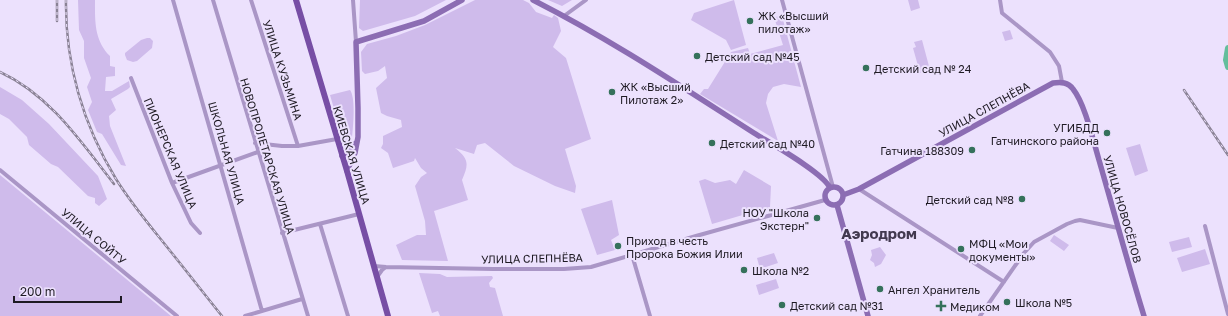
<svg xmlns="http://www.w3.org/2000/svg" width="1228" height="316" font-family="'Golos Text',sans-serif">
<style>
.green{fill:#cfbbeb}
.lines{fill:none;stroke-linecap:round;stroke-linejoin:round}
.river{stroke:#64be9c;stroke-width:6}
.street{stroke:#aa96c6;stroke-width:4}
.secondary{stroke:#8c6db3;stroke-width:5.5}
.primary{stroke:#774ea5;stroke-width:6}
.rail-casing{stroke:#8a8295;stroke-width:2.5}
.rail{stroke:#ece1fd;stroke-width:1;stroke-dasharray:3;stroke-linecap:butt}
.poi-dot{fill:#35715b;stroke:#ece1fd;stroke-width:1.5}
.labels{text-anchor:middle;dominant-baseline:central;stroke-width:4;stroke-linejoin:round;paint-order:stroke}
.poi-label{font-size:11px;fill:#1e1a23;stroke:#ece1fd;text-anchor:start}
.street-label{font-size:11px;fill:#1e1a23;stroke:#ece1fd}
.district-label{font-size:15px;font-weight:bold;fill:#42394f;stroke:#ece1fd}
</style>
<rect width="100%" height="100%" fill="#ece1fd"/>
<path class="green" d="M78 0H95C95 21 94 40 110 56V66L115 67V76L106 77 105 91H112L129 81 130 87 128 89 111 99 116 110 109 116 110 126 126 166 121 165 102 134 97 132 88 110 92 102 87 87 91 78 84 58V41L79 30Z
M360 0H446L415 16 363 31 359 28Z
M475 0H523L529 3 536 12 552 18 554 15 558 18 561 31 553 47 566 58 591 139 565 149 576 186 575 193 555 186 514 166 485 143 477 145 474 154 455 148C469 159 469 164 462 180L468 200 434 211 448 261 402 260 396 245 417 235H426L425 221 415 186 421 177 427 173 421 168 415 158 414 161 393 168 388 153 381 148 383 144V136L402 127 401 120 387 116 381 113 376 88 387 78 385 66 378 71 365 74 362 71 361 52 367 44 396 36 425 25Z
M548 0H572L562 6Z
M734 0 746 45 731 50 726 40 691 20 694 13Z
M908 0H918L920 8 911 11Z
M782 16 801 87 784 84 773 87 768 94 766 103 778 141 700 94 704 89H708L731 52 748 48 750 54 783 45 774 17Z
M1010 30 1013 39 1005 41 1002 32Z
M147 38H150L153 41 152 48 137 61 133 62 127 60 125 55V53L141 40Z
M922 40 930 70 920 73 913 48 916 47 914 42Z
M0 87 22 100 49 124 98 176 107 199 99 206 95 203V198L88 196 58 167 51 164 29 145 27 137 9 119 0 114Z
M350 90C356 98 353 127 352 138L348 141 344 140 342 136 330 95Z
M1140 144 1148 171 1135 176 1126 148Z
M744 170 771 186 770 207 712 224 699 181 705 179 715 183 730 180 736 184Z
M0 175 171 316H0Z
M612 200 619 235 611 240 615 250 597 255 581 209Z
M1054 235 1069 245 1064 251 1050 241Z
M1189 237 1192 247 1172 252 1169 242Z
M880 247 886 255 881 264 875 267 874 263 870 260 872 255 871 250Z
M1205 249 1210 264 1182 272 1177 258Z
M774 253 778 263 760 269 757 258Z
M419 273 440 274 447 277 492 276 493 278 489 283 490 287 495 288 503 316H440L438 311 432 313Z
M776 279 779 288 759 295 756 285Z"/>
<g class="lines">
<path class="river" d="M1228 48 1226 60 1228 67"/>
<path class="street" d="M173 0 262 311
M213 0 308 316
M251 0 298 146
M353 0 356 42
M782 0 833 187
M1000 0 1002 13 1050 52 1059 66 1062 82
M564 16 586 0
M131 78 172 183 191 223 200 233
M255 143 282 146H298L337 139
M0 170 177 316
M172 183 258 152
M859 189 1004 282
M320 224 348 316
M1205 226 1228 314
M282 233 359 214
M632 255 650 316
M374 266 386 267 493 269H564L591 267 696 236 825 200
M377 277 382 270 386 267
M245 316 302 299
M980 316 1024 253 1034 242 1067 224 1075 221 1080 220 1118 228"/>
<path class="secondary" d="M533 0C610 39 682 87 754 133 770 143 824 173 830 188
M342 156 357 142
M347 171 355 153 358 137V108L356 42 424 21 462 0
M825 196a9 9 0 1 1 18 0a9 9 0 1 1-18 0Z
M843 195 859 189 1053 83C1061 82 1068 82 1073 89 1085 104 1093 140 1099 160 1114 212 1128 264 1144 316
M837 205 868 316"/>
<path class="primary" d="M296 0 347 171 388 316"/>
<g class="rail-casing">
<path id="rail" d="M57 0V21
M66 0C65 63 83 125 116 179 132 205 152 228 171 252 188 273 205 295 222 316
M0 72C50 95 81 142 114 184
M1184 90 1228 155"/>
</g>
<use href="#rail" class="rail"/>
</g>
<g class="poi-dot">
<circle cx="750" cy="21" r="4"/>
<circle cx="697" cy="56" r="4"/>
<circle cx="866" cy="68" r="4"/>
<circle cx="612" cy="92" r="4"/>
<circle cx="1107" cy="133" r="4"/>
<circle cx="712" cy="143" r="4"/>
<circle cx="972" cy="150" r="4"/>
<circle cx="1022" cy="199" r="4"/>
<circle cx="817" cy="218" r="4"/>
<circle cx="618" cy="246" r="4"/>
<circle cx="961" cy="249" r="4"/>
<circle cx="744" cy="270" r="4"/>
<circle cx="880" cy="289" r="4"/>
<circle cx="1007" cy="302" r="4"/>
<circle cx="782" cy="305" r="4"/>
<path d="M939 300h4v4h4v4h-4v4h-4v-4h-4v-4h4z"/>
</g>
<g class="labels">
<g class="poi-label">
<text x="758" y="15">ЖК «Высший<tspan x="758" dy="13">пилотаж»</tspan></text>
<text x="705" y="56">Детский сад №45</text>
<text x="874" y="68">Детский сад № 24</text>
<text x="620" y="86">ЖК «Высший<tspan x="620" dy="13">Пилотаж 2»</tspan></text>
<text x="1099" y="127" text-anchor="end">УГИБДД<tspan x="1099" dy="13">Гатчинского района</tspan></text>
<text x="720" y="143">Детский сад №40</text>
<text x="964" y="150" text-anchor="end">Гатчина 188309</text>
<text x="1014" y="199" text-anchor="end">Детский сад №8</text>
<text x="809" y="212" text-anchor="end">НОУ "Школа<tspan x="809" dy="13">Экстерн"</tspan></text>
<text x="626" y="240">Приход в честь<tspan x="626" dy="13">Пророка Божия Илии</tspan></text>
<text x="969" y="243">МФЦ «Мои<tspan x="969" dy="13">документы»</tspan></text>
<text x="752" y="270">Школа №2</text>
<text x="888" y="289">Ангел Хранитель</text>
<text x="1015" y="302">Школа №5</text>
<text x="790" y="305">Детский сад №31</text>
<text x="950" y="306">Медиком</text>
</g>
<g class="street-label">
<text transform="translate(283 70) rotate(72)">УЛИЦА КУЗЬМИНА</text>
<text transform="translate(984 109) rotate(-29)">УЛИЦА СЛЕПНЁВА</text>
<text transform="translate(171 153) rotate(67)">ПИОНЕРСКАЯ УЛИЦА</text>
<text transform="translate(227 153) rotate(74)">ШКОЛЬНАЯ УЛИЦА</text>
<text transform="translate(352 155) rotate(73)">КИЕВСКАЯ УЛИЦА</text>
<text transform="translate(268 156) rotate(73)">НОВОПРОЛЕТАРСКАЯ УЛИЦА</text>
<text transform="translate(1123 209) rotate(74)">УЛИЦА НОВОСЁЛОВ</text>
<text transform="translate(94 236) rotate(40)">УЛИЦА СОЙТУ</text>
<text transform="translate(532 258) rotate(-1)">УЛИЦА СЛЕПНЁВА</text>
</g>
<g class="district-label">
<text x="879" y="233">Аэродром</text>
</g>
</g>
<path d="M14 296v6h107v-6" fill="none" stroke="#1e1a23" stroke-width="2"/>
<text x="20" y="296" font-size="12" fill="#1e1a23" stroke="#ece1fd" stroke-width="3" paint-order="stroke">200 m</text>
</svg>
